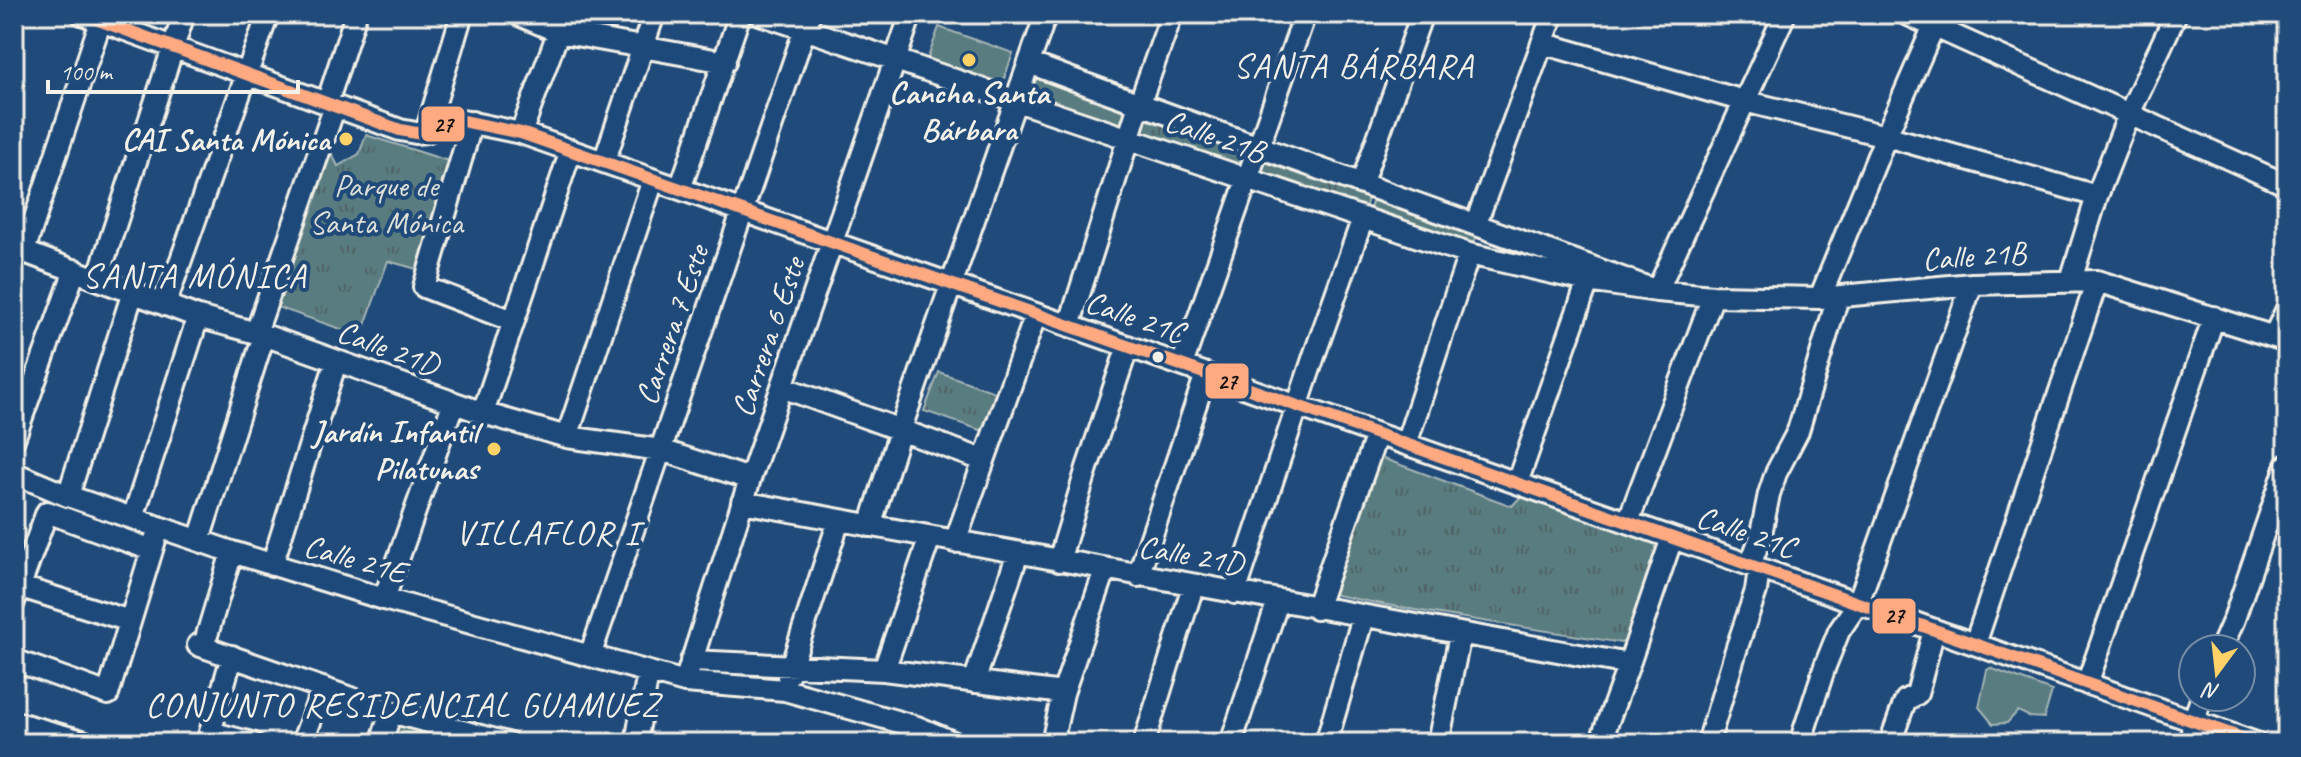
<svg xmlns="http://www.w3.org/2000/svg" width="2301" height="757" font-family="Caveat,sans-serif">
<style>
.grass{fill:#587b80;stroke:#a6b6b4;stroke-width:2}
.park{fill:url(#park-tufts);stroke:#a6b6b4;stroke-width:2}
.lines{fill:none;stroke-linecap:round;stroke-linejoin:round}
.minor-casing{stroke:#f4f1e8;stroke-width:26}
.major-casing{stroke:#f4f1e8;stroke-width:30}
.minor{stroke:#1f4a7a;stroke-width:20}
.major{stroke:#1f4a7a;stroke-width:24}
.bus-1-casing{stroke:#1f4a7a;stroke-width:18}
.bus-1{stroke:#ffa980;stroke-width:12}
.poi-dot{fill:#ffd166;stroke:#1f4a7a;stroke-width:3}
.bus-dot{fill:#f4f1e8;stroke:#1f4a7a;stroke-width:3}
.labels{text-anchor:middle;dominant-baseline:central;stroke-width:8;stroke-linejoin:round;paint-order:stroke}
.poi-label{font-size:32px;font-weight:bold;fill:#f4f1e8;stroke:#1f4a7a;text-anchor:end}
.street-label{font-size:32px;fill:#f4f1e8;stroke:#1f4a7a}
.park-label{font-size:32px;fill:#dddfd8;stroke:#1f4a7a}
.neighbourhood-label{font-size:34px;letter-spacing:2px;fill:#f4f1e8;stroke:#1f4a7a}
.line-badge{stroke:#1f4a7a;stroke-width:3}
.pale-badge-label{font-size:22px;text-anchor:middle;font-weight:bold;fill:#111}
</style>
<defs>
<pattern id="park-tufts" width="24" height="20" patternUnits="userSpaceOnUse" patternTransform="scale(2)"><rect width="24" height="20" fill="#587b80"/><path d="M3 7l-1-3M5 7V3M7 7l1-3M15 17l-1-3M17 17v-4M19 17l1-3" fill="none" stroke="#516466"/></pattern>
</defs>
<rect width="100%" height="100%" fill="#1f4a7a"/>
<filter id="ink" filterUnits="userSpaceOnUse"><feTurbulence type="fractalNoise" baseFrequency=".0125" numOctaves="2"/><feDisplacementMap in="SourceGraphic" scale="16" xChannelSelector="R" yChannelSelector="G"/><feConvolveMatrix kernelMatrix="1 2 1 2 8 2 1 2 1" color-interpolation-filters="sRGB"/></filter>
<g filter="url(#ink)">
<path class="grass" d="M939 27 1013 53 999 93 925 66Z
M1036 71 1134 107 1127 129 1029 95Z
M1375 192 1478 229 1473 246 1370 209Z
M1990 668 2052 691 2044 718 2030 717 2018 711 2007 723 1993 724 1979 707 1987 670Z
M398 720 441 731 438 743H391Z"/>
<path class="park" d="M1148 110 1250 147 1239 177 1139 135Z
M366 135 458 164 424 271 388 261 361 336 268 304 326 143 338 166 359 154Z
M1267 152 1371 189 1365 208 1257 182Z
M939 372 1006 396 992 434 924 411Z
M1379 457 1512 506 1525 492 1661 540 1627 640 1621 643C1524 626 1428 615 1332 594Z"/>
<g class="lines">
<g class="minor-casing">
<path id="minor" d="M82 14 400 130 416 133 426 132 442 124 463 121 521 133 2256 743
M517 14 559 32 725 62
M760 14 1469 254 1588 281 1657 291 1713 296 1820 298 1972 284 2097 281 2287 341
M1906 14 2287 185
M2285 14 2287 15
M1542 43 1744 101 1886 136 2097 196
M1029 63C1237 141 1448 213 1657 291L1785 14
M327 103 356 14
M472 122 424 287 513 321
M426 132 462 14
M521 133 565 14
M604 162 654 14
M1362 182 1422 14
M680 189 740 14
M1476 223 1553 14
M14 248 198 317 264 335 483 413 567 437 661 450 750 479
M24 251 103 14
M98 278 184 14
M2071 280 2097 196 2129 114 2176 14
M1820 298 1886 136 1939 14
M165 305 268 14
M1069 326 1139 105 1172 14
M256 333 335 106
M2274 336 2287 309
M1182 365 1305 14
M782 387 983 460
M483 413 571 150
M567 437 653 180
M14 439 75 270
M1406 444 1469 254
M14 473 68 496 232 552 384 599 685 682 785 690 917 727 955 743
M1517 483 1588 281
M68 496 133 292
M742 502 1629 664
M133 518 198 317
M1628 522 1713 296
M870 526 900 431 1046 14
M199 540 264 335
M955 542 1036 314
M1059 561 1087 468 1128 346
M272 565 336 362
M1750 565 1760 539 1769 494 1776 473 1798 431 1838 297
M1138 576 1206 374
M18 586 130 621
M1235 593 1315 353 1363 218
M384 599 453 404
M14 602 47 512 152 550
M1316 609 1377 434
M207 635 232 552
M1975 644 2097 281
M198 645 391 712 507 743
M2221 649 2234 619 2287 465
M590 656 810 14
M14 660 108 694 159 527
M691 661 884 670 1063 693
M884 670 930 537
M788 676 839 520
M685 682 750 479 911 14
M974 682 1018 553
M2087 684 2214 317
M210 732 252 743
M207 743 232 656
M302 743 323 688
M381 743 391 712
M636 743 648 673
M1052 743 1063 693 1105 570
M1144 743 1193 586
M1231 743 1278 601
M1326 743 1363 617
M1438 743 1460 635
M1600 743 1629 664 1672 538
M1708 743 1737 647 1756 591 1759 569
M1800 743 1825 666 1839 631 1858 603 1972 284
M1890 743 1904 704 1906 700 1917 694 1934 630
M2191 743 2193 721 2202 697"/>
</g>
<g class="major-casing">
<path id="major" d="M14 724 82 743"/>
</g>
<use href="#minor" class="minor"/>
<use href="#major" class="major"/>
<g class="bus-1-casing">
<path id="bus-1" d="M82 14 400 130 416 133 426 132 442 124 463 121 521 133 2256 743"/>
</g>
<use href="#bus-1" class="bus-1"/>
</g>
</g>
<g class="poi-dot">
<circle cx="969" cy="60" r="8"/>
<circle cx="346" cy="139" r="8"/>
<circle cx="494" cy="449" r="8"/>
</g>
<circle class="bus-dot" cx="1158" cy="357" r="7"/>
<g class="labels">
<g class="poi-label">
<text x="969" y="92" text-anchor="middle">Cancha Santa<tspan x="969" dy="37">Bárbara</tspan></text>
<text x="330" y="139">CAI Santa Mónica</text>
<text x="478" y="431">Jardín Infantil<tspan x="478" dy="37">Pilatunas</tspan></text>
</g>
<g class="street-label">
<text transform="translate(1215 136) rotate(19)">Calle 21B</text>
<text transform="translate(1974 256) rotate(-4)">Calle 21B</text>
<text transform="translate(1135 317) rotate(19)">Calle 21C</text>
<text transform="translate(672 325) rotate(-71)">Carrera 7 Este</text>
<text transform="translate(768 337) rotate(-71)">Carrera 6 Este</text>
<text transform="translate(388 348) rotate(20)">Calle 21D</text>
<text transform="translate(1746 532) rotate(19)">Calle 21C</text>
<text transform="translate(1191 555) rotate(10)">Calle 21D</text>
<text transform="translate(355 559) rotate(16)">Calle 21E</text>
</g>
<g class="park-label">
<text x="386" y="185">Parque de<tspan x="386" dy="37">Santa Mónica</tspan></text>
</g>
<g class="neighbourhood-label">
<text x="1354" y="65">SANTA BÁRBARA</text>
<text x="195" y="275">SANTA MÓNICA</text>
<text x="548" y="532">VILLAFLOR I</text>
<text x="403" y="704">CONJUNTO RESIDENCIAL GUAMUEZ</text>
</g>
</g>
<g class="line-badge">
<rect x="420" y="105" width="46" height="38" rx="8" fill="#ffa980"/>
<rect x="1204" y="362" width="46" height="38" rx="8" fill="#ffa980"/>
<rect x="1871" y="597" width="46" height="38" rx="8" fill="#ffa980"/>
</g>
<g class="pale-badge-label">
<text x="443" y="132">27</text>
<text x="1227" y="389">27</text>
<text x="1894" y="623">27</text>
</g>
<rect width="2301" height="757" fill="none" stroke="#1f4a7a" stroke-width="48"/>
<rect x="24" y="24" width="2253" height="709" fill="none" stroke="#f4f1e8" stroke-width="3" filter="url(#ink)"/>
<g transform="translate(2217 673) rotate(195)"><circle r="38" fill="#1f4a7a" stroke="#748da6" stroke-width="2"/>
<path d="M0-6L14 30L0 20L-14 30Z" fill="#ffd166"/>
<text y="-12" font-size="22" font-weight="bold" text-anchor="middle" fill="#f4f1e8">N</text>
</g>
<path d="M48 80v12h250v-12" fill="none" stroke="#f4f1e8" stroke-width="4"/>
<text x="60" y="80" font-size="24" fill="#f4f1e8" stroke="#1f4a7a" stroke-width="6" paint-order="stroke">100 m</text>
</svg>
